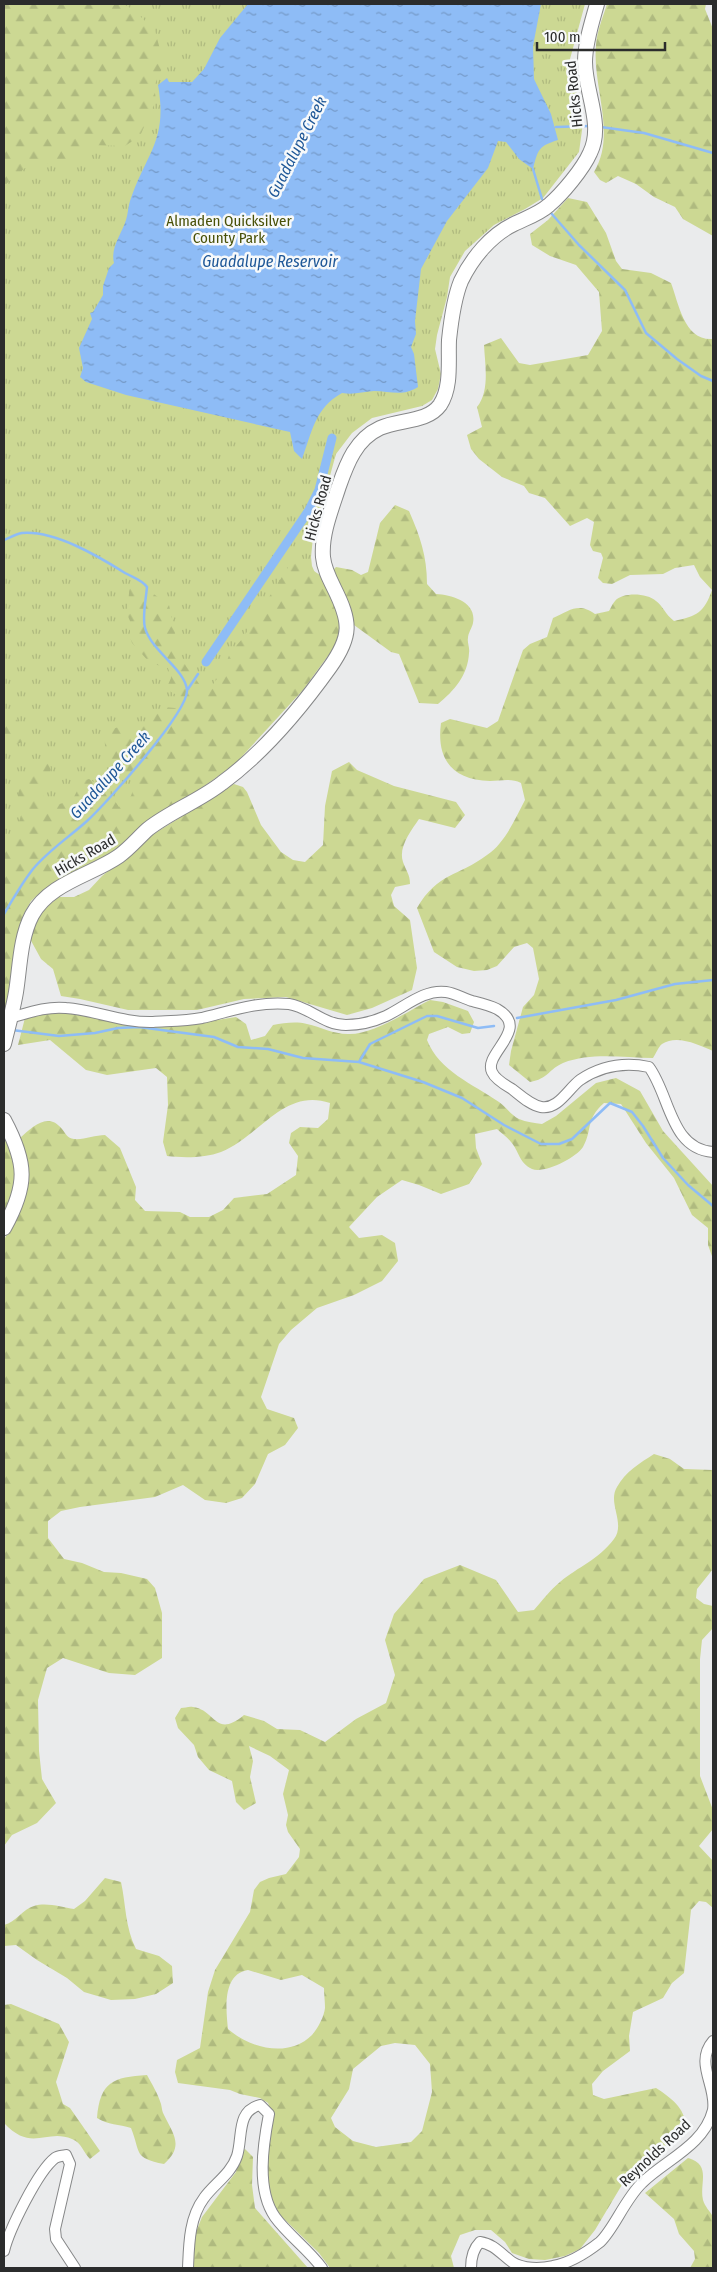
<svg xmlns="http://www.w3.org/2000/svg" width="717" height="2272" font-family="'Fira Sans Condensed',sans-serif">
<style>
.grass{fill:url(#grass-tufts)}
.forest{fill:url(#forest-firs);fill-rule:evenodd}
.water{fill:url(#water-ripples)}
.lines{fill:none;stroke-linecap:round;stroke-linejoin:round}
.stream{stroke:#8ebcf6;stroke-width:2.5}
.canal{stroke:#8ebcf6;stroke-width:9}
.street-casing{stroke:#868788;stroke-width:12}
.secondary-casing{stroke:#868788;stroke-width:16}
.street{stroke:#fff;stroke-width:10}
.secondary{stroke:#fff;stroke-width:14}
.labels{text-anchor:middle;dominant-baseline:central;stroke-width:5;stroke-linejoin:round;paint-order:stroke}
.street-label{font-size:15px;fill:#2b2c2c;stroke:#f7f9fa}
.park-label{font-size:15px;fill:#495108;stroke:#f7f9fa}
.water-label{font-size:16px;font-style:italic;fill:#1e5797;stroke:#f7f9fa}
</style>
<defs>
<pattern id="grass-tufts" width="24" height="20" patternUnits="userSpaceOnUse" patternTransform="scale(1.25)"><rect width="24" height="20" fill="#ccd893"/><path d="M3 7l-1-3M5 7V3M7 7l1-3M15 17l-1-3M17 17v-4M19 17l1-3" fill="none" stroke="#afba7f"/></pattern>
<pattern id="forest-firs" width="22" height="20" patternUnits="userSpaceOnUse" patternTransform="scale(1.25)"><rect width="22" height="20" fill="#ccd893"/><path d="M5 1l3.5 6h-7zM16 11l3.5 6h-7z" fill="#afba7f"/></pattern>
<pattern id="water-ripples" width="26" height="14" patternUnits="userSpaceOnUse" patternTransform="scale(1.25)"><rect width="26" height="14" fill="#8ebcf6"/><path d="M2 4q2-2 4 0t4 0M15 11q2-2 4 0t4 0" fill="none" stroke="#7499c7"/></pattern>
</defs>
<rect width="100%" height="100%" fill="#eaebec"/>
<path class="grass" d="M4 4H585L570 59 583 123 579 152 543 198 525 209 494 225 465 251 450 277 447 297 437 335 435 349 441 374 438 389 432 400 422 406 372 418 352 433 336 454 313 537 311 557 312 566 333 614 129 823 26 891 4 939Z"/>
<path class="forest" d="M4 4H123L134 10 155 31 164 64 154 86 156 100 140 136 125 146 90 145 76 158 25 168 6 184 4 195Z
M607 4H706L705 9 713 29V236L683 219 675 207 654 197 636 184 618 176 606 183 600 180 594 172C617 134 592 87 596 45 597 31 603 17 607 4Z
M568 198 587 202 606 233 616 261 622 269 651 273 671 283C679 304 684 341 713 339V1051C699 1045 677 1034 662 1044 658 1047 656 1054 653 1058 623 1058 592 1052 563 1063 549 1069 548 1079 530 1082L509 1065 511 1051 523 1007 534 995 539 979 533 948 527 943 514 947 497 966 487 970 474 971 457 967 434 952 417 908C438 872 458 877 487 855 505 843 515 819 525 800L521 783C511 778 501 781 490 781 453 780 436 760 441 723L450 719 487 728 498 721 523 650 530 644 547 637 553 618C570 610 579 602 595 614L609 611C611 608 612 604 615 601 623 592 647 593 656 601 663 606 665 614 674 621 697 616 704 613 712 590L700 577 694 565 675 568 663 574 630 575 612 584 603 583 598 578 603 558 601 553 593 551 590 545 594 522 587 518 570 526 545 498 529 493 524 486 502 477 479 459 471 449 467 435 482 427 477 407C490 391 485 365 484 345L501 338 519 363 530 365 588 355 602 331 599 292 576 265 550 256 532 245 530 234 548 220Z
M395 505 409 511C420 536 427 556 427 584L436 594C452 595 477 602 473 623 472 628 468 633 468 638 467 642 470 648 469 653 468 675 454 691 438 704L419 703 399 654 391 652 354 625 331 572 336 567 352 570 361 575 368 572 380 523Z
M294 558 320 575 338 612 341 638 303 690 235 764 203 787 145 823 115 851 42 891 31 901 24 914 17 938 8 1005 4 1010V853L15 832 23 811C10 794 25 776 37 762 45 760 47 761 51 768 48 781 36 797 49 807L63 803H71L82 781 89 779 108 791 119 807 131 796 135 784C130 779 124 777 118 772 108 764 101 742 107 731L127 724 139 728 152 719 163 707 175 708 180 703 181 697 171 692 167 687 171 678 168 668 150 663 132 643 130 637V621L127 614 130 583C140 583 161 599 169 605L179 651 186 666 200 685 211 687 223 671 230 653 243 638Z
M4 713 12 715 23 726 22 742 4 749Z
M349 762 357 770 394 786 456 802 465 815 455 828 419 819C411 831 398 847 403 862 406 871 410 874 410 884L395 887 391 895 394 906 410 920 417 968 412 990 372 1008 347 1015 286 997 244 999 197 1010H128L80 999 61 996 53 969 41 959 29 937 36 919 50 904 59 897H74L89 890 102 876 152 835 234 784 243 787 247 792 261 825 281 852 293 860 305 862 323 845 325 806 332 771Z
M430 1000 443 1002 468 1011 474 1022 470 1033 462 1034 448 1027 429 1034 427 1040C439 1071 473 1084 499 1102 506 1107 512 1116 519 1119 526 1122 535 1123 542 1124L556 1116 596 1083 616 1078 640 1091 663 1131 713 1186V1259L708 1245V1228L692 1215 674 1178 646 1143 621 1104 604 1103C585 1120 593 1129 583 1147 576 1158 544 1174 532 1169 519 1163 519 1151 511 1142 507 1137 501 1133 497 1129L475 1134 476 1148 482 1164 469 1184 441 1194 419 1185 402 1180 377 1197 349 1227 359 1238 382 1235 395 1243 398 1261 382 1281 354 1295 317 1308 291 1330 279 1344 261 1397 267 1409 294 1418 298 1428 285 1445 268 1454 255 1484 242 1498 226 1503 205 1500 183 1485 155 1497 80 1507 61 1511 48 1521V1538L64 1559 82 1563 104 1572 121 1573 147 1579 155 1588 162 1613V1658L135 1675 109 1673 63 1658 47 1668 38 1700 39 1751 42 1779 56 1803 37 1823 12 1835 4 1846V1240C21 1208 35 1173 20 1138 32 1127 48 1111 62 1129 66 1134 67 1138 74 1139 84 1140 95 1135 105 1135L120 1148 136 1187 135 1200 145 1211 180 1212 190 1217H209L223 1210 234 1198 267 1194 296 1175 298 1156 289 1143 291 1133 300 1127 318 1128 328 1119 330 1103C284 1087 259 1137 221 1152 205 1158 184 1158 167 1156L163 1142 168 1105 167 1077 156 1068 107 1075 86 1070 50 1040 18 1045 25 1018 46 1012 62 1011 198 1023 236 1017 246 1024 251 1040 265 1036 273 1025C284 1023 296 1021 307 1024 321 1027 333 1034 348 1034 373 1035 408 1011 430 1000Z
M4 1134C18 1160 19 1191 4 1217Z
M654 1454 670 1459 684 1469 713 1470V1569L697 1589 696 1598 704 1604 713 1606V1628L702 1640 700 1659V1776L713 1810V1829L699 1846 713 1861V1908L706 1902 699 1901 691 1910 684 1973 672 1983 663 1998 633 2012 629 2036 630 2051 603 2071 592 2084 593 2095 604 2099 656 2088C673 2099 690 2112 684 2133L632 2168 595 2230 580 2249 565 2256 545 2260 529 2259 512 2253 505 2242 491 2230H475L460 2235 451 2256 454 2268H330L319 2253 279 2214 272 2204 268 2193 267 2172 272 2114 268 2103 260 2098 240 2094 230 2090 178 2083 175 2072 177 2060 200 2048 208 1992 215 1970 250 1912 254 1890 260 1882 269 1878 286 1874 299 1857 300 1849 288 1832 286 1825 288 1815 283 1794 289 1770 270 1756 249 1746 253 1761 250 1777 256 1803 244 1810 236 1802 232 1781 209 1770 198 1757 194 1745 178 1728 175 1718 181 1708C185 1708 189 1706 193 1707 216 1710 215 1739 244 1715L264 1721 277 1729 300 1730 325 1742 356 1719 386 1703 395 1675 385 1640 394 1614 424 1579 460 1565 496 1580 518 1612 534 1610C542 1601 550 1590 560 1582 579 1566 597 1561 614 1539 626 1523 607 1503 617 1487 625 1472 640 1463 654 1454ZM248 1970 281 1980 302 1975 324 1988C324 1995 325 2001 325 2008 324 2017 318 2028 312 2035 289 2058 251 2049 228 2029 226 2010 222 1974 248 1970ZM395 2043 415 2045 430 2064 432 2092 422 2131 411 2142 376 2147 353 2141 335 2127 331 2118 349 2089 353 2069 381 2046Z
M105 1878 121 1882C126 1905 125 1927 136 1949L159 1956 172 1966 173 1983 156 1994 135 1999 111 2000 84 1992 67 1978 37 1960 16 1945 4 1946V1925C16 1922 23 1909 34 1906 46 1902 62 1907 74 1909L85 1901Z
M11 2004 59 2024 69 2042 56 2082 63 2104 70 2108 100 2151 90 2159C83 2152 82 2143 72 2139 46 2128 32 2153 4 2123V2005Z
M147 2075C152 2084 158 2094 161 2104 162 2108 162 2112 164 2115 174 2135 184 2146 164 2164 133 2158 141 2153 131 2128 119 2124 108 2125 97 2118 100 2082 113 2077 147 2075Z
M245 2149 253 2157 252 2185 255 2208 308 2268H193L194 2237 202 2217 236 2172 240 2152Z
M688 2158C712 2165 699 2183 703 2200 705 2207 710 2211 713 2217 716 2226 713 2257 713 2268H690L695 2259 694 2251 679 2234 674 2219 645 2193Z"/>
<path class="water" d="M248 4H541L533 46 534 79 551 114 558 140C539 146 538 149 533 169L519 159 506 142 498 141 488 168 447 221 421 269 415 321 416 334 411 347 414 354 418 387C403 397 390 391 374 391 362 392 354 395 342 393 315 408 312 432 302 459L294 451 290 432 126 395 86 382 80 377 83 368 79 348 92 319 90 313 93 312 103 295V286L109 268 114 263C110 248 122 233 126 220 128 214 128 207 130 201 146 153 168 141 158 85L167 78 169 82H192L204 69 220 38Z"/>
<g class="lines">
<path class="stream" d="M556 127 590 126
M601 127 644 133 713 153
M533 169 542 199
M551 213 579 245 625 290 646 333 677 359 701 376 713 381
M4 540C9 538 16 534 22 533 54 530 98 556 125 573 132 577 142 580 147 587 146 599 142 617 145 628 152 652 185 669 187 690 189 711 105 805 87 821 68 838 49 850 33 869 22 883 13 899 4 914
M188 689 198 674
M517 1018 616 1000 675 984 713 980
M12 1030 59 1036 95 1033 118 1028 139 1027 214 1037 238 1047 268 1049 303 1058 359 1062 370 1044 427 1016H437L478 1028 494 1026
M359 1062 423 1082 462 1098 504 1125 541 1144H559L572 1139 610 1103 632 1112 643 1126 663 1158 688 1185 713 1206"/>
<path class="canal" d="M206 662 309 510 319 490 332 438"/>
<g class="street-casing">
<path id="street" d="M10 1018C28 1013 46 1006 66 1008 95 1010 123 1023 153 1022 169 1021 186 1021 202 1018 231 1011 258 1001 289 1004 309 1007 324 1025 346 1025 359 1025 375 1021 386 1016 405 1007 424 989 446 992 454 993 463 998 472 1001 480 1003 489 1005 497 1009 532 1029 483 1053 492 1072 495 1079 505 1085 512 1089 520 1095 530 1105 541 1107 558 1110 568 1089 580 1080 601 1066 625 1062 649 1067 670 1095 670 1149 713 1152
M4 2251C9 2230 38 2171 55 2158 58 2156 62 2156 66 2155L70 2164 55 2229 56 2239 75 2268
M188 2268C189 2245 189 2218 204 2198 214 2184 231 2174 237 2156 243 2137 236 2111 260 2105L269 2114C263 2145 256 2190 275 2217 288 2235 308 2249 322 2268
M471 2268C471 2259 473 2249 480 2242 494 2244 501 2254 512 2262 523 2269 540 2269 553 2266 571 2263 586 2253 600 2242 614 2229 625 2199 642 2183 665 2160 704 2146 713 2110 717 2086 694 2063 713 2041"/>
</g>
<g class="secondary-casing">
<path id="secondary" d="M4 1044C8 1027 13 1010 16 992 20 967 20 938 32 915 49 883 92 875 119 856 130 848 138 838 148 829 171 811 199 801 222 783 263 753 300 709 330 667 352 636 351 622 334 588 329 578 324 568 323 557 321 534 332 508 339 486 347 463 356 439 380 428 399 419 427 423 440 405 452 387 448 360 449 340 451 321 454 298 461 281 472 258 491 235 514 224 526 218 539 214 549 205 562 194 583 169 590 153 604 125 585 92 585 62 585 43 592 22 597 4
M4 1120C27 1163 28 1185 4 1228"/>
</g>
<use href="#street" class="street"/>
<use href="#secondary" class="secondary"/>
</g>
<g class="labels">
<g class="street-label">
<text transform="translate(574 94) rotate(-96)">Hicks Road</text>
<text transform="translate(318 508) rotate(-75)">Hicks Road</text>
<text transform="translate(85 855) rotate(-30)">Hicks Road</text>
<text transform="translate(655 2153) rotate(-43)">Reynolds Road</text>
</g>
<g class="park-label">
<text x="229" y="221">Almaden Quicksilver<tspan x="229" dy="17">County Park</tspan></text>
</g>
<g class="water-label">
<text transform="translate(297 147) rotate(-63)">Guadalupe Creek</text>
<text x="270" y="261">Guadalupe Reservoir</text>
<text transform="translate(110 775) rotate(-48)">Guadalupe Creek</text>
</g>
</g>
<rect width="717" height="2272" fill="none" stroke="#2b2c2c" stroke-width="10"/>
<path d="M537 42v8h128v-8" fill="none" stroke="#2b2c2c" stroke-width="2.5"/>
<text x="544" y="42" font-size="15" fill="#2b2c2c" stroke="#f7f9fa" stroke-width="4" paint-order="stroke">100 m</text>
</svg>
